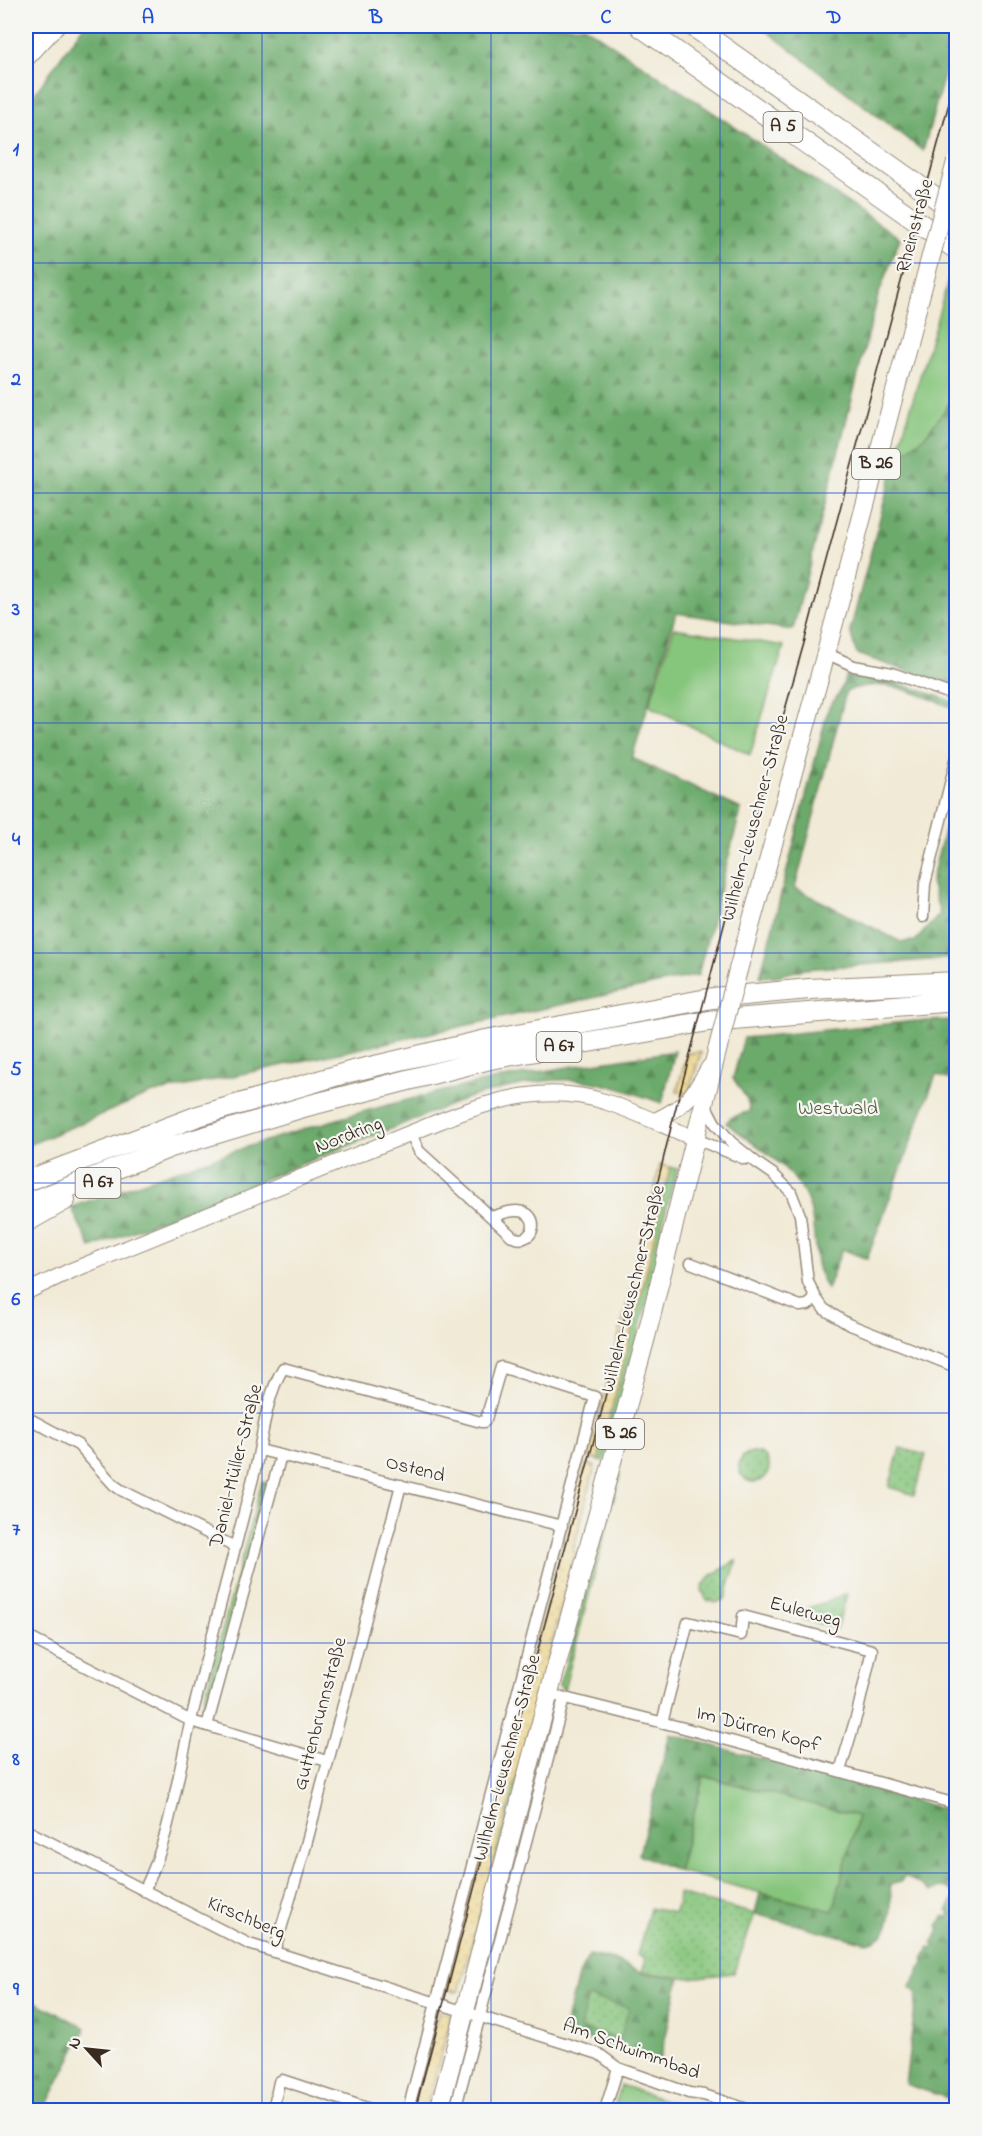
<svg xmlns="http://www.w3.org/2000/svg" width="982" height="2136" font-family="'Indie Flower',sans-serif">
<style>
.grass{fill:#86c57c;stroke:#60784d;stroke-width:1.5}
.forest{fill:url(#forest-firs);stroke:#546a45;stroke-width:1.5}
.sand{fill:url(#sand-dots);stroke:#94825e;stroke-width:1.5}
.park{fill:url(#park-dots);stroke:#60784d;stroke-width:1.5}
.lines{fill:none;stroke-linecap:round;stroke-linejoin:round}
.street-casing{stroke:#968a7a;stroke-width:13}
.secondary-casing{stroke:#968a7a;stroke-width:17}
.primary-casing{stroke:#968a7a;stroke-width:20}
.highway-casing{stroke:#968a7a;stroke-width:22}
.street{stroke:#fff;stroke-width:10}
.secondary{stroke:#fff;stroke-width:15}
.primary{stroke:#fff;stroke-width:18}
.highway{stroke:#fff;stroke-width:20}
.tram{stroke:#3b2a1e;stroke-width:1.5}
.primary-bridge-casing{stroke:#968a7a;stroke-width:20;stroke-linecap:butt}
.primary-bridge{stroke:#fff;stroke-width:18}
.grid{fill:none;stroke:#1d4ed8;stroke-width:1.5;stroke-opacity:0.55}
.labels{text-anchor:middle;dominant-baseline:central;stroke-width:4.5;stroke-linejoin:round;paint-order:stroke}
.shield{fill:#f6f6f2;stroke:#73675e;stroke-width:1.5}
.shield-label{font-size:18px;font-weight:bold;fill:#3b2a1e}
.street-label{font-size:20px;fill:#3b2a1e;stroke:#f6f6f2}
.park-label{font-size:20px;fill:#52583a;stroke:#f6f6f2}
.neatline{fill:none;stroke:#1d4ed8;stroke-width:2}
.grid-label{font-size:20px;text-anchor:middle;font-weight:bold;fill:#1d4ed8}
</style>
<defs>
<pattern id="forest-firs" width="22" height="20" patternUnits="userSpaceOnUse" patternTransform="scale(1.5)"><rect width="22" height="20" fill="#6caa6c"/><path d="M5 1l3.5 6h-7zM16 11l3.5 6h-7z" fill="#5a8b58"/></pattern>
<pattern id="sand-dots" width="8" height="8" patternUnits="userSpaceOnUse" patternTransform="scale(1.5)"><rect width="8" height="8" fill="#eeda9e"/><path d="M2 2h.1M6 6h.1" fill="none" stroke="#cdbb88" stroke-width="1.8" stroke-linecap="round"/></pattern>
<pattern id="park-dots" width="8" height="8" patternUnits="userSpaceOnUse" patternTransform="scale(1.5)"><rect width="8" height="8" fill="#86c57c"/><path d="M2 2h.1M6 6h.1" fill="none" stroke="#6fa065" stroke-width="1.8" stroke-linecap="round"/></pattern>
</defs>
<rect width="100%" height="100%" fill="#f6f6f2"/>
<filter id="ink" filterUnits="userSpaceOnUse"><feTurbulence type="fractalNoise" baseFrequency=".0167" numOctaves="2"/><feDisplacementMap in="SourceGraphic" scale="12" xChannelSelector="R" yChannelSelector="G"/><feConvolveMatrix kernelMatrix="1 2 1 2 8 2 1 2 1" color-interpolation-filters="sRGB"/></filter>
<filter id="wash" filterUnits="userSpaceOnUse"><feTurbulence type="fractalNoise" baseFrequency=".008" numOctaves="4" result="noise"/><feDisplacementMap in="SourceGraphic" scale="24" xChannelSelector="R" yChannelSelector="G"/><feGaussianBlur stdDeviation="1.35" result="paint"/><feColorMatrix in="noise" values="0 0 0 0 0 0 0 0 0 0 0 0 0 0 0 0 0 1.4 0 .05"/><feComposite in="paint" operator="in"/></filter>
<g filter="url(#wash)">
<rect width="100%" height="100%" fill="#f1ead6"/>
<path class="grass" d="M950 274 956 279C956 316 963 371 949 404 939 427 914 446 895 461Z
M674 628 784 646 750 755 649 706Z
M670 1167 677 1169 663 1221 656 1267 604 1461 598 1460 639 1305Z
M617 1475H620L613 1501 611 1500 608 1513 610 1514 564 1690 559 1685 572 1644Z
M262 1482 268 1484 207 1710 204 1709 203 1703Z
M536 1698 535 1719 481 1928 469 1951Z
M703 1776 858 1816 833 1912 678 1871Z
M621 2085 684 2107 683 2110H614Z"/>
<path class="forest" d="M83 26H221L237 33 287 26H584L900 238 878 296 793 630 676 613 632 758 741 809 698 975 150 1094 26 1146V106Z
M760 26H956V33L923 151Z
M956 380V688L860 655 856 652 850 631 895 461 924 437 948 406Z
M846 676C890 679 915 687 956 703V709C921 696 883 674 846 692L795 888 901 942 915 941 940 914 931 882 956 784V958L804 969 777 976 760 977 827 713 829 707 839 694Z
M956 1020V1082L936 1075 867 1259 842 1249 827 1289C811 1265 817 1235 810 1208 799 1169 756 1146 726 1123L730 1118 750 1111 747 1099 733 1078 744 1038 916 1021Z
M675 1051 662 1103C633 1093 604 1081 573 1080 540 1078 505 1089 473 1096L91 1248 71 1207C199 1162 328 1117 461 1087 531 1071 604 1062 675 1051Z
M670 1734 956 1812V1894L945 1887 931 1891 905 1876 900 1882 890 1885C892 1906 894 1939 867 1943L755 1914 760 1893 833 1911 858 1816 704 1776 678 1871 639 1854Z
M956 1895V2101L905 2084 917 1993 910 1988 925 1960 923 1959 929 1948 932 1949 935 1945 932 1943 940 1929 938 1927 944 1916 948 1918 950 1913 947 1911Z
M589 1955 614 1960 641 1973 680 1977 659 2064 603 2044 563 2032 578 1977Z
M26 1997 86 2028 44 2110H26Z"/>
<path class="sand" d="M701 1052 688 1094 677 1092 687 1053Z
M660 1165 670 1167 639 1305 598 1460 588 1457 639 1257Z
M586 1464 595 1466 573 1551 576 1553 459 1992 444 1988 580 1476Z
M439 2011 452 2015 426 2110H411Z"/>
<path class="park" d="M900 1448 926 1455 914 1495 889 1487Z
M739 1467a15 15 0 1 1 30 0a15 15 0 1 1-30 0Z
M737 1560 725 1599 716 1603 707 1600 702 1591 703 1586 710 1576Z
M847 1594 837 1629 802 1619 805 1609Z
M679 1894 755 1914 734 1973 690 1978 642 1972 645 1958 637 1955 650 1908 675 1913Z
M588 1997 629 2008 620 2039 580 2028Z"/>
</g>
<g filter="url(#ink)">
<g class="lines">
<g class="street-casing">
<path id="street" d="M826 653 854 666 892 673 956 696
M923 917 925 884 956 760
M705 1104 715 1123 731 1142 757 1163 773 1174 791 1192 800 1215 808 1282 816 1298 824 1309 848 1324 956 1367
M411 1134 419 1151 513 1237C535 1247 543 1210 515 1211 508 1211 499 1215 491 1217
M696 1139 745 1159
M691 1263 800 1306 808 1305 816 1298
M26 1417 78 1445 114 1485 121 1490 235 1547
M260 1450 562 1526
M26 1636 191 1721 327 1761
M557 1696 684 1728 956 1804
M662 1723 688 1622 741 1635 743 1616 872 1650 857 1714 840 1771
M207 1726 281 1455
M26 1830 249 1944 599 2054 618 2068 689 2093 704 2095 750 2110
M144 1891C170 1839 177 1777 191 1720 211 1639 232 1558 253 1478 263 1441 264 1401 283 1368L481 1422H484L486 1419 501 1367 595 1397 408 2110
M274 1952 305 1849 401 1485
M273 2110 279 2082 282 2080 373 2110
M455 2110 564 1698
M605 2110 618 2068"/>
</g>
<g class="secondary-casing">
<path id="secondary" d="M654 1121C686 1106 692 1097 709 1067
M26 1292 68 1272 445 1119C497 1098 551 1084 606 1102 637 1112 666 1127 696 1139"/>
</g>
<g class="primary-casing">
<path id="primary" d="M738 970 826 653 919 301
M439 2110 531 1759 646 1337 717 1051"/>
</g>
<g class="highway-casing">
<path id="highway" d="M640 26 956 249
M693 26 956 212
M26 29 29 26
M26 56 54 26
M26 1181 198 1116 349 1072 486 1040 713 998 809 989 956 982
M26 1204 171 1147 307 1106 490 1059 709 1021 956 1001
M26 1222 65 1200"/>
</g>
<use href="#street" class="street"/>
<use href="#secondary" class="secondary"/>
<use href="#primary" class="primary"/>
<use href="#highway" class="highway"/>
<path class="tram" d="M415 2110 602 1410 675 1111 729 906 804 643 956 77"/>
<g class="primary-bridge-casing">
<path id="primary-bridge" d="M919 301 956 162
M717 1051 738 970"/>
</g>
<use href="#primary-bridge" class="primary-bridge"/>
</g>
</g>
<path class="grid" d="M262 26V2110M491 26V2110M720 26V2110M26 263H956M26 493H956M26 723H956M26 953H956M26 1183H956M26 1413H956M26 1643H956M26 1873H956"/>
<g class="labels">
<g class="shield">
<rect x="763.5" y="112" width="39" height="30" rx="4.5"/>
<rect x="852" y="449" width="48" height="30" rx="4.5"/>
<rect x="536.5" y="1032" width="45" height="30" rx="4.5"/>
<rect x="75.5" y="1168" width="45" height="30" rx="4.5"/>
<rect x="596" y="1419" width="48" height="30" rx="4.5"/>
</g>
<g class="shield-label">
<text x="783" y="127">A 5</text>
<text x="876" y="464">B 26</text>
<text x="559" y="1047">A 67</text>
<text x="98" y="1183">A 67</text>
<text x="620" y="1434">B 26</text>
</g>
<g class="street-label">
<text transform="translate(916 226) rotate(-75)">Rheinstraße</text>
<text transform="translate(756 818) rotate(-75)">Wilhelm-Leuschner-Straße</text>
<text transform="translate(349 1136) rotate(-21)">Nordring</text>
<text transform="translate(634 1289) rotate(-76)">Wilhelm-Leuschner-Straße</text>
<text transform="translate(237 1466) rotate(-76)">Daniel-Müller-Straße</text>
<text transform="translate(415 1470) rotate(14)">Ostend</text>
<text transform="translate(805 1613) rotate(15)">Eulerweg</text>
<text transform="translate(321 1714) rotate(-75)">Guttenbrunnstraße</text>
<text transform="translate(758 1730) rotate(15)">Im Dürren Kopf</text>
<text transform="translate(508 1758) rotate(-75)">Wilhelm-Leuschner-Straße</text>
<text transform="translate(246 1919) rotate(23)">Kirschberg</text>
<text transform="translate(631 2050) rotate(20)">Am Schwimmbad</text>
</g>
<g class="park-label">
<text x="838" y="1109">Westwald</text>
</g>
</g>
<rect width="982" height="2136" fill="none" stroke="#f6f6f2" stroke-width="66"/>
<g transform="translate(87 2049) rotate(297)" stroke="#f6f6f2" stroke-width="4.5" paint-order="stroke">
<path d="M0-4.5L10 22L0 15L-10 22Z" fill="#3b2a1e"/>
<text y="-9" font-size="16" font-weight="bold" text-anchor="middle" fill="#3b2a1e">N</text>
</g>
<rect x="33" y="33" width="916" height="2070" class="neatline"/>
<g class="grid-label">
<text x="148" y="23">A</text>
<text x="376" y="23">B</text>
<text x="606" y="23">C</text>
<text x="834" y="23">D</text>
<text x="16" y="155">1</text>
<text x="16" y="385">2</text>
<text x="16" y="615">3</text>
<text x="16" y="845">4</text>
<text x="16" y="1075">5</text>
<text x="16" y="1305">6</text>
<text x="16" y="1535">7</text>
<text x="16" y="1765">8</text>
<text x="16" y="1995">9</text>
</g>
</svg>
